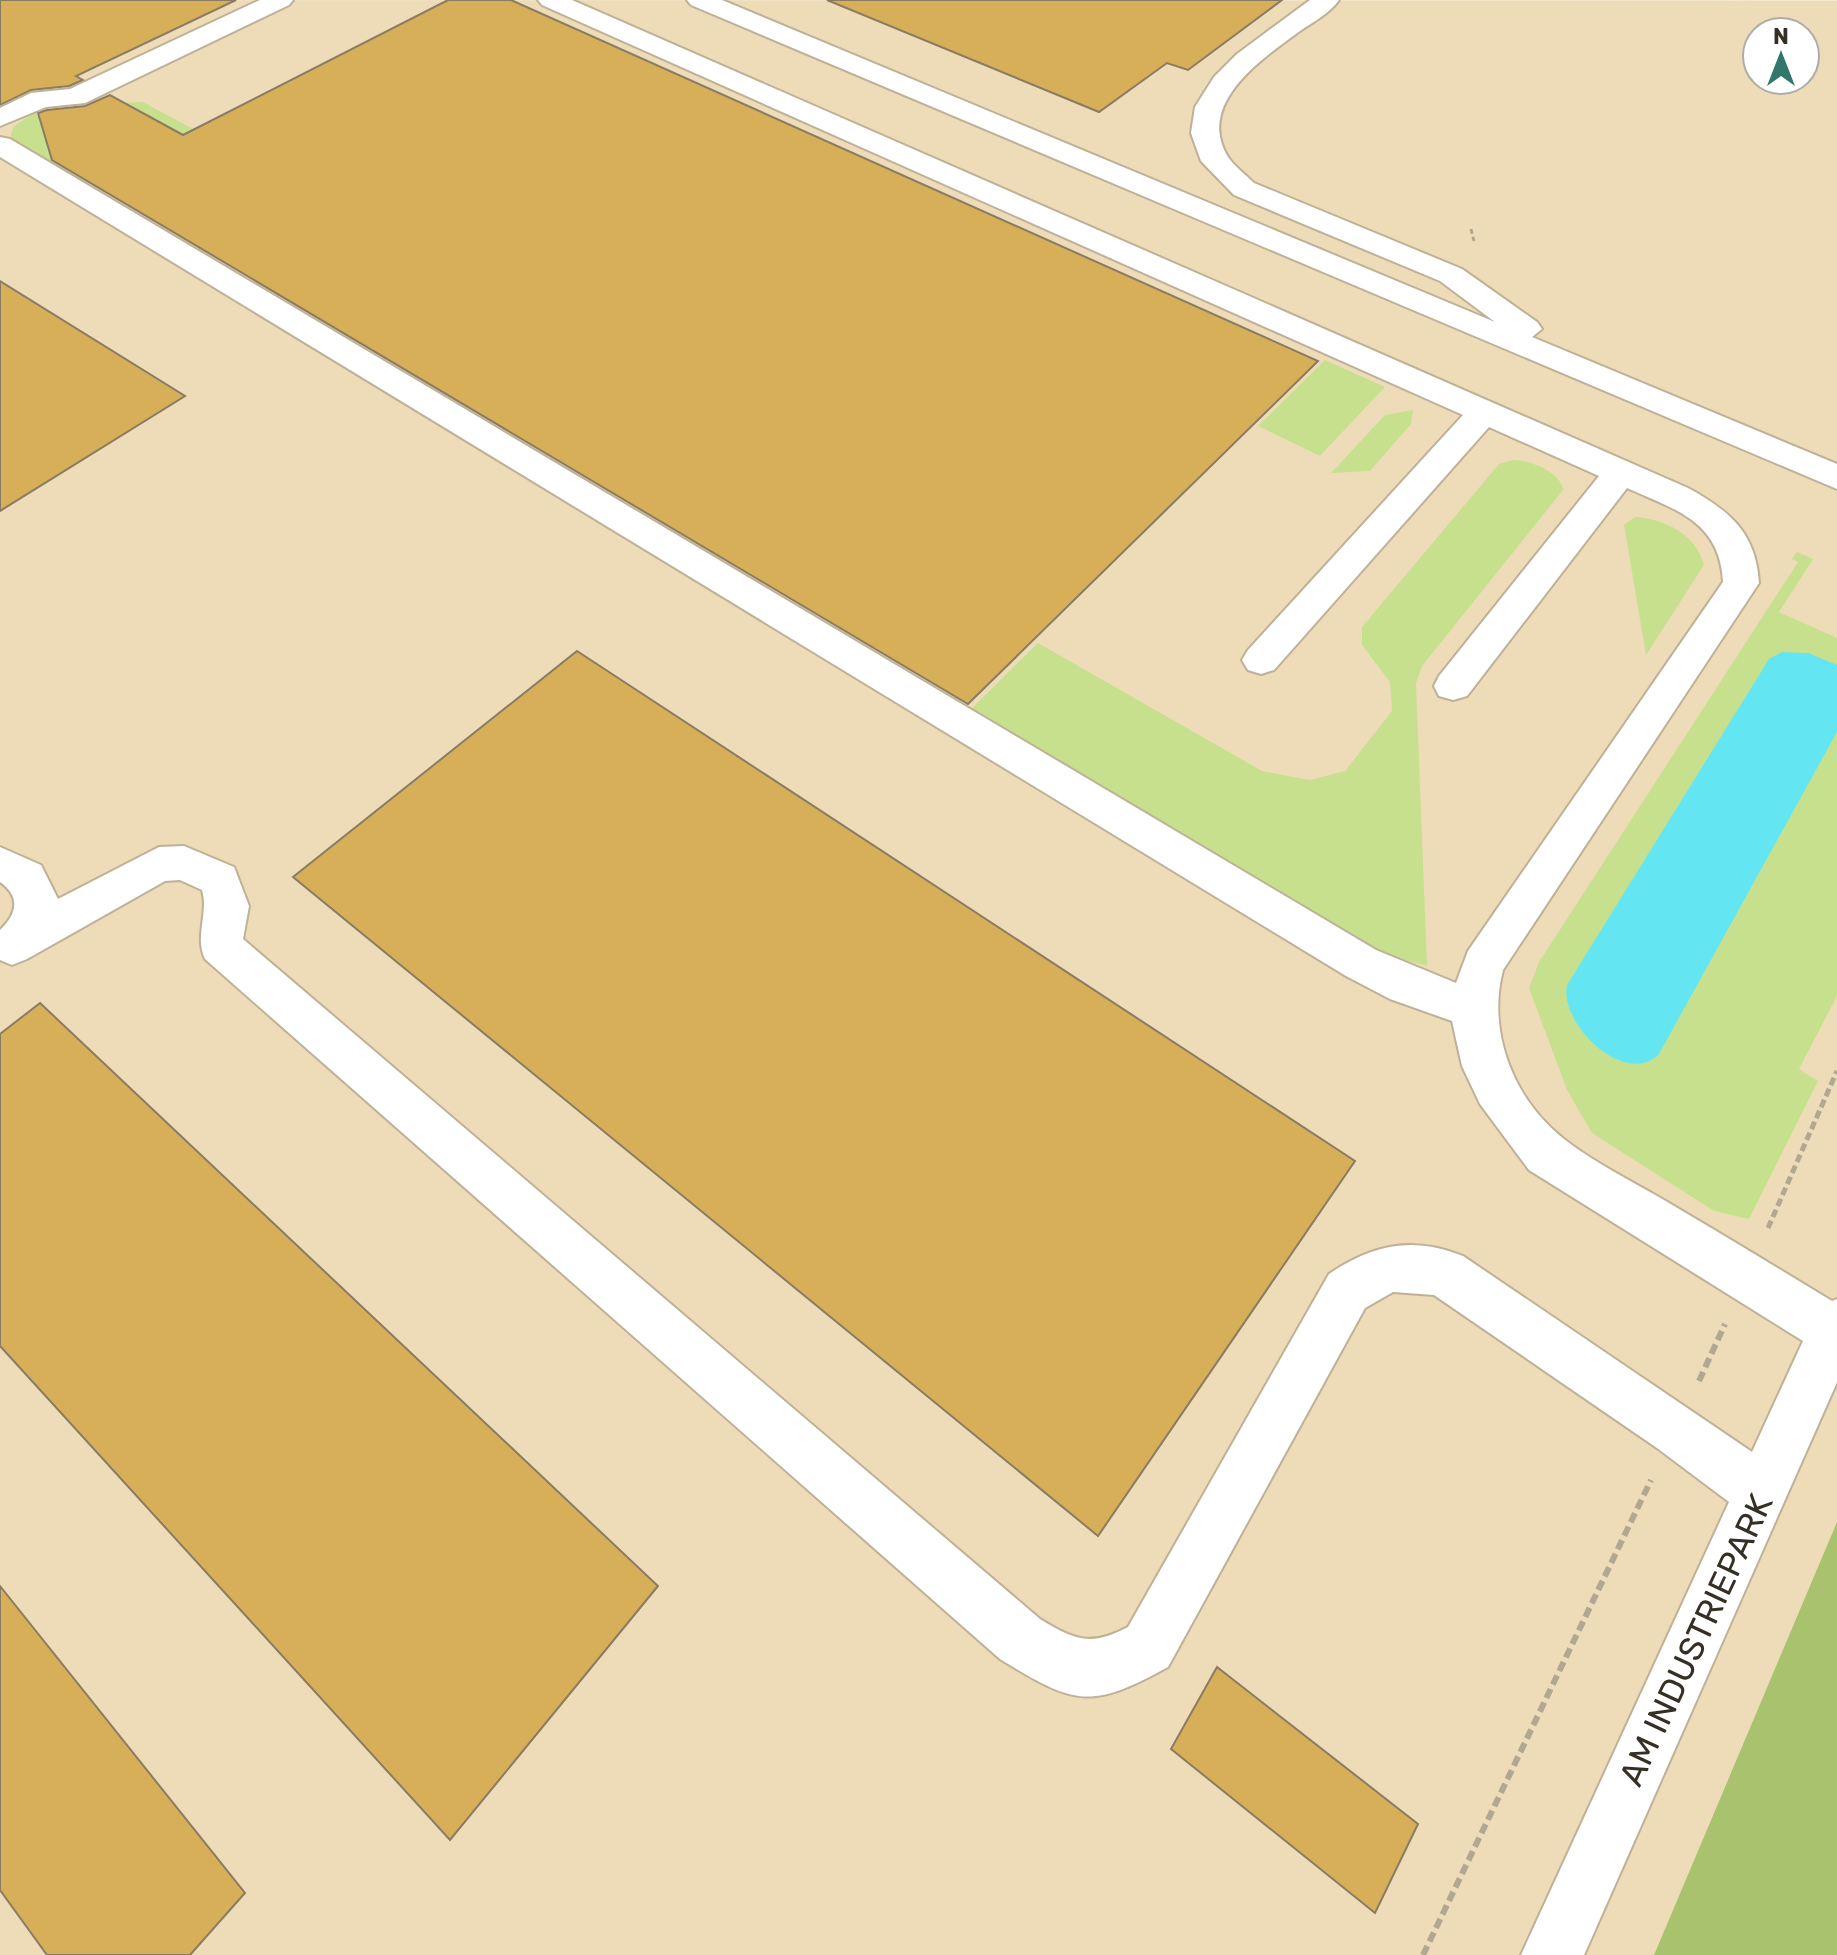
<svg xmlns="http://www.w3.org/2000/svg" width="1837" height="1955" font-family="Rubik,sans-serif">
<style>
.built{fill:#eedcb9;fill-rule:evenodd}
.green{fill:#c7e08e}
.forest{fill:#a9c26d}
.water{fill:#64e6f2}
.building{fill:#d7af58;stroke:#897c63;stroke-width:2}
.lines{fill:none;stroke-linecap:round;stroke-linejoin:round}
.minor-casing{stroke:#bfb197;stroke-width:4}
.path-far2{stroke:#b2a791;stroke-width:3;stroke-dasharray:5 3;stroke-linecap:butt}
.path-far1{stroke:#b2a791;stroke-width:5;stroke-dasharray:8 4;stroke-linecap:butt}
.path{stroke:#b2a791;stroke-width:6;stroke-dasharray:10 5;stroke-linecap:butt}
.minor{fill:#fff;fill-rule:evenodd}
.labels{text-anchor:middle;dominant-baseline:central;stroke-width:8;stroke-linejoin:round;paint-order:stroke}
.near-street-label{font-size:34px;fill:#352f25;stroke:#fff}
</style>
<rect width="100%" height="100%" fill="#f6e8cc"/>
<path class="built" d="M0 0 1837 1V1522L1654 1955H0ZM1757 32H1805V80H1757Z"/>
<path class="green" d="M143 102 193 129 84 184 10 139 13 127 35 112 63 128 114 103Z
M1325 360 1385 387 1320 456 1258 426Z
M1413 410 1411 424 1370 471 1331 473 1385 415Z
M1513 460C1530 460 1561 472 1563 490L1422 666 1416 683 1427 966 1397 958 1365 944 967 713 1038 643 1262 771 1310 780 1345 771 1392 711 1390 682 1362 645V627L1499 464Z
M1635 517C1665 519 1696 534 1704 565L1646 655 1624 525Z
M1797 552 1813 559 1779 612 1837 638V996L1799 1069 1818 1081 1749 1219 1714 1211 1592 1133 1567 1090 1529 988 1539 962 1798 562 1792 559Z"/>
<path class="forest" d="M1837 1522V1955H1654Z"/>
<path class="water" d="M1782 652 1808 653 1837 665V732L1659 1054C1626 1088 1559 1025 1567 985L1769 659Z"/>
<path class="building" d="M0 0H236L76 76 83 80 69 86 31 90 0 105Z
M448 0H511L1318 361 968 704 52 160 38 113 47 110 85 106 110 95 183 135Z
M827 0H1282L1188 70 1167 63 1099 112Z
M0 281 185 396 0 511Z
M577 651 1355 1161 1098 1536 293 877Z
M40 1003 658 1586 450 1840 0 1346V1034Z
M0 1586 245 1893 190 1955H47L0 1890Z
M1217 1667 1418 1824 1375 1913 1171 1749Z"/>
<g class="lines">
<g class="minor-casing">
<path id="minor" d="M260 0H293L289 5 85 103 46 107 0 126V108L31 93 70 89Z
M538 0H572L1688 488C1730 511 1756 533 1759 583L1503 970C1487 1032 1513 1099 1564 1139 1597 1165 1638 1184 1674 1206 1727 1237 1779 1269 1832 1301L1837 1299V1382L1584 1955H1521L1729 1502 1657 1448 1434 1295 1393 1292 1365 1308 1168 1667C1090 1710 1075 1705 1000 1659L205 959C194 936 209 914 202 890L180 880 165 881 27 959 12 965 0 960V930C18 913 20 896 0 882V847L41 865 58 899 159 847 184 846 234 867 249 906 243 939 1040 1619C1074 1640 1091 1647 1128 1627L1329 1274C1373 1244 1413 1236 1463 1256L1752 1452 1803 1341 1529 1170 1480 1104 1462 1066 1452 1021 1390 999 1346 976 0 157V137L10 139 1376 950 1456 983 1468 951 1723 582C1720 521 1676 510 1627 488L1467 696 1453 700 1439 696 1434 686 1439 676 1599 476 1489 427 1274 670 1261 674 1248 670 1242 660 1248 650 1463 415 542 5Z
M687 0H722L1495 322 1440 281 1234 195 1201 161 1191 133 1195 107 1214 77 1237 54 1310 0H1339C1330 13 1313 22 1300 31 1263 58 1195 103 1228 157 1234 166 1246 175 1254 183L1462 269 1537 322 1542 329 1532 337 1837 464V489L691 5Z"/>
</g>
<path class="path-far2" d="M1471 229 1474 241"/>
<path class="path-far1" d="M1768 1228 1837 1071"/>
<path class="path" d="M1699 1381 1725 1324
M1423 1955 1651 1480"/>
<use href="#minor" class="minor"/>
</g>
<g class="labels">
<g class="near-street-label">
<text transform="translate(1696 1640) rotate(-65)">AM INDUSTRIEPARK</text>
</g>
</g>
<g transform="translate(1781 56)"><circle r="38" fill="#ffffff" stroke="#aeaca8" stroke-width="2"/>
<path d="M0-6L14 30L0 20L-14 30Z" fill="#32776b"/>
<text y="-12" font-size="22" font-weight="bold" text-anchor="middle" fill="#352f25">N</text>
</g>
</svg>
